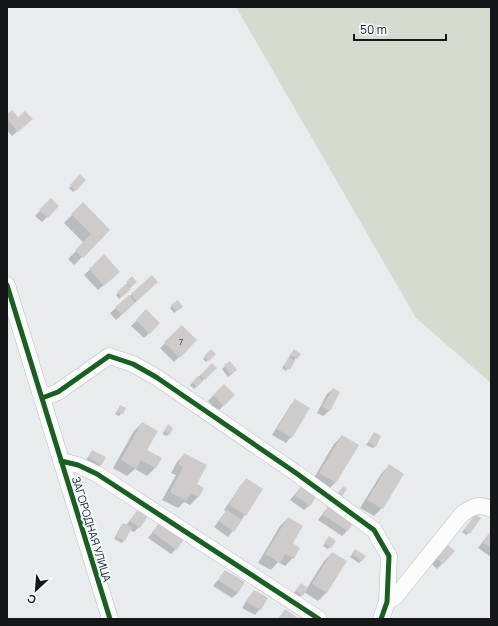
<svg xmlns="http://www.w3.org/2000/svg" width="498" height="626" font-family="Manrope,sans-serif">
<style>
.green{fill:#d5dbcf}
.shadow{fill:#0003}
.building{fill:#d0cbcb}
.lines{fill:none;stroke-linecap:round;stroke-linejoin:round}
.minor-casing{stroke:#babdbf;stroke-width:17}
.minor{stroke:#fcfcfd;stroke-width:16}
.cycleway-casing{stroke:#f3faff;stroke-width:8}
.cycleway{stroke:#1b5e20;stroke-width:5}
.labels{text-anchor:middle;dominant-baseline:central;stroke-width:4;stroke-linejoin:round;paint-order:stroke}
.number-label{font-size:9px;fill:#434345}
.street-label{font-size:11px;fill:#141618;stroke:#f3faff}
</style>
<rect width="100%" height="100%" fill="#e8ecef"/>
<path class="green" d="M236 7H491V383L416 318Z"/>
<path class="shadow" d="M7 116 26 124 12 136 7 130Z
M80 176 85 180 73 192 69 188Z
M51 200 58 206 42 222 35 216Z
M83 204 109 230 74 265 68 259 84 243 64 223Z
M104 256 113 277 98 290 84 275Z
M152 277V287L116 320 110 313Z
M132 278 136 282 119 299 116 295Z
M172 306 179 309 174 313 170 308Z
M146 311 159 323 144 338 131 326Z
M182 327 196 340 174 362 160 348Z
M211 350 215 354 206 362 203 359Z
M291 353 299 354 286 371 282 368 289 358Z
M230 362 233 373 228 377 222 369Z
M212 364 216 368 194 389 190 385Z
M224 385 234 395 218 411 208 401Z
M333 389 339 392 329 411 323 416 317 413 327 394Z
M295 400 291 437 286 443 272 435 290 406Z
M120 406 124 409 119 416 115 414Z
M142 423 146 450 161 459 155 468 147 476 135 469 127 476 113 468 134 431Z
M168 426 169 434 167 436 162 434Z
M374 433 375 446 373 448 366 445Z
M342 436 335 483 327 491 312 481 334 444Z
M92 451 101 464 99 467 86 460Z
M185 454 195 484 203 488 198 497 190 505 184 502 178 508 162 500 176 475 171 473 177 462Z
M389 466 403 474 382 508 374 516 360 508 381 474Z
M247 479 245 515 228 537 214 527 226 511 224 510 241 485Z
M302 486 310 505 304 510 290 500Z
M330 504 347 531 342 536 318 520Z
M140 508 139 527 134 532 130 530 122 543 114 539 121 526 123 524 126 525Z
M288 518 293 558 285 566 278 562 271 570 258 563 280 526Z
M473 518 469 533 466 535 462 532Z
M160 523 176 549 171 554 148 538Z
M491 531V557L478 548Z
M327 540 330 547 328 549 323 546Z
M355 550 362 560 359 563 350 557Z
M443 551H454L437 569 432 564Z
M332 553 346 561 326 593 318 601 304 592 300 597 294 593 301 584 307 588 324 561Z
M225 571 238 593 232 598 213 586Z
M254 591 260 609 255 615 242 608 249 597Z"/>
<path class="building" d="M12 110 18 117 25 111 33 119 18 132 7 119V114Z
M80 174 86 180 76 191 70 185Z
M51 198 59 206 48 218 39 210Z
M83 202 110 230 83 258 75 250 91 234 71 214Z
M104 254 120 272 104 286 89 269Z
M152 275 158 282 137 301 131 294Z
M132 276 137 282 131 287 126 282Z
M126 284 131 289 122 297 117 292Z
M129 295 135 303 122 315 115 307Z
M178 300 183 307 177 311 171 305Z
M146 309 160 323 150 334 136 320Z
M182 325 197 340 180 358 164 342Z
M211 349 216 354 209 361 204 356Z
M294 349 301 354 297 359 290 355Z
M289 357 295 361 290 370 283 366Z
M230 361 237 370 230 375 224 365Z
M212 363 217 368 205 380 200 375Z
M198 376 203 381 197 387 192 382Z
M224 384 235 395 224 406 213 395Z
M333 388 340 392 330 411 322 407Z
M295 399 310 408 292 438 277 429Z
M120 405 126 408 123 414 117 412Z
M142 422 158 431 147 450 162 458 156 468 141 460 136 469 121 460Z
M168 424 173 428 170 435 164 431Z
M374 432 381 436 376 447 368 442Z
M342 435 359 445 336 483 319 473Z
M92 450 106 457 102 465 88 457Z
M184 453 207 465 197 484 204 488 199 497 191 493 186 501 170 492 183 467 178 464Z
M389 464 404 474 383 509 367 500Z
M246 478 263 489 246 516 229 504Z
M302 484 317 496 310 506 295 495Z
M343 486 347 489 342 496 338 493Z
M330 503 356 519 348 531 323 515Z
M140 506 150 513 140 528 130 521Z
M227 510 242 520 234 532 219 521Z
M475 514 481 518 470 534 464 530Z
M288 517 303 526 293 543 300 548 294 559 285 554 280 563 265 554Z
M160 522 184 539 177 550 152 532Z
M123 523 132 527 125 541 116 537Z
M491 531V548L483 543Z
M329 536 336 541 331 548 324 543Z
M448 545 455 551 443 564 436 558Z
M355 549 366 556 362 561 352 554Z
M332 552 347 561 327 593 312 584Z
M225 570 245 582 238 593 218 580Z
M301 583 308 588 303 596 296 591Z
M254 590 268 598 261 610 247 602Z
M285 609 299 619H278Z"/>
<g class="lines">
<g class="minor-casing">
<path id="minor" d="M7 285 110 619
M42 398 58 392 109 356 133 364 156 377 296 473 374 530 389 556 387 602 381 619
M61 461 78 465 97 474 319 619
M387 602 396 596 462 514C473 507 477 503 491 509"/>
</g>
<use href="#minor" class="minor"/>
<g class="cycleway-casing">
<path id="cycleway" d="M7 285 110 619
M42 398 58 392 109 356 133 364 156 377 296 473 374 530 389 556 387 602 381 619
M61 461 78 465 97 474 319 619"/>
</g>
<use href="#cycleway" class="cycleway"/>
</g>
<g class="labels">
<g class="number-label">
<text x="181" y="341">7</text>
</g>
<g class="street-label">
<text transform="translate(92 529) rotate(73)">ЗАГОРОДНАЯ УЛИЦА</text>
</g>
</g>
<rect width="498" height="626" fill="none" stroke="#141618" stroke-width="16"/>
<g transform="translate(36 590) rotate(206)" stroke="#f3faff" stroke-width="3" paint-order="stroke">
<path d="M0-3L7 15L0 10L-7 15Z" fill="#141618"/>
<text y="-6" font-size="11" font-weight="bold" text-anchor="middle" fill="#141618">С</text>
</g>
<path d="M354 34v6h92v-6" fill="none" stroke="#141618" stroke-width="2"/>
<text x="360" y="34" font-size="12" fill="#141618" stroke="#f3faff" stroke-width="3" paint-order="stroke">50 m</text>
</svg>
